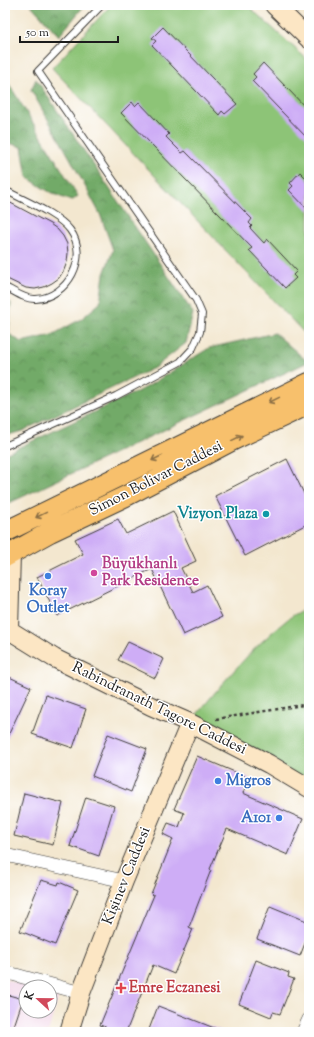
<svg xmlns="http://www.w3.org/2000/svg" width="314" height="1037" font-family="'Sorts Mill Goudy',serif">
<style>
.built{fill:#f0d0e5}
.green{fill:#8dc477;stroke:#54704a}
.forest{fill:url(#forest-crowns);stroke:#476342}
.building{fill:#ceadf6}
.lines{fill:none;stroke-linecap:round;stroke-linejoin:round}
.lane-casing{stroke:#3c3a37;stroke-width:8}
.street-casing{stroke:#3c3a37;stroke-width:14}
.secondary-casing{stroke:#3c3a37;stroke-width:20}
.primary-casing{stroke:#3c3a37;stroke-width:22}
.path{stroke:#3c3a37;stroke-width:2.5;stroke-dasharray:3 3;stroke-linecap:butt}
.lane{stroke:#fff;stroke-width:6}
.street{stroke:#fff;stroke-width:13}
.secondary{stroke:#fce6c4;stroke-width:18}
.primary{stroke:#f7c06c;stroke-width:20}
.oneway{stroke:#8a6e44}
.culture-dot{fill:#0f9aa8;stroke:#fff;stroke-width:1.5}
.hotel-dot{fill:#d1479c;stroke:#fff;stroke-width:1.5}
.shop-dot{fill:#3f7fe0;stroke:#fff;stroke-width:1.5}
.health-dot{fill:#e0444e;stroke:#fff;stroke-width:1.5}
.labels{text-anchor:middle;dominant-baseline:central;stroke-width:3;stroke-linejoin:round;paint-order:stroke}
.street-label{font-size:15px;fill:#1c1c1c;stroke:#fff}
.culture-label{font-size:15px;font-weight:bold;fill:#0d838f;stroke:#fff;text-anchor:end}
.hotel-label{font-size:15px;font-weight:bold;fill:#b23c85;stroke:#fff;text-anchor:start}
.shop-label{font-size:15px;font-weight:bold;fill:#366cbe;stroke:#fff}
.health-label{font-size:15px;font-weight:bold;fill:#be3a42;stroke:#fff;text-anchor:start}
</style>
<defs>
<pattern id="forest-crowns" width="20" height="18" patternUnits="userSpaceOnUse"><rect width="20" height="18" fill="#72aa68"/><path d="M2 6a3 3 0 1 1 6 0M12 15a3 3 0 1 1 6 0" fill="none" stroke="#5d8a55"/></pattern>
</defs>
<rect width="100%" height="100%" fill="#fff"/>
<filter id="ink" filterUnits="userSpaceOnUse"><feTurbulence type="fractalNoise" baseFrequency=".025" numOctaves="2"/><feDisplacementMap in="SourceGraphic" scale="8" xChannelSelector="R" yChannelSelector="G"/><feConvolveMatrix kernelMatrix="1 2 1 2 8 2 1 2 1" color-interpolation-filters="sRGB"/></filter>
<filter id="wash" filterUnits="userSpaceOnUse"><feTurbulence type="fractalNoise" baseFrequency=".012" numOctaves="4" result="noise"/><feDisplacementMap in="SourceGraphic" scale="16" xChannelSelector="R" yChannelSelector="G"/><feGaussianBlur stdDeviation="0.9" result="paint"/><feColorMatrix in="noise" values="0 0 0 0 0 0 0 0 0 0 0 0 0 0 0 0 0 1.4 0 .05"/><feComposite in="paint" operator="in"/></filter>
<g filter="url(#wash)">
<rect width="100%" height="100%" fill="#f3e7cf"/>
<path class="built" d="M5 979 31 987H26V1011H50V993L59 995 48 1032H5Z"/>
<path class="green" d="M111 5H247L309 61V338L52 68Z
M309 607V788L190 723C219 687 251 648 288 619 294 614 302 611 309 607Z"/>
<path class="forest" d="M31 5H85L59 36Z
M36 79 193 313 186 343 154 368 22 431 5 436V300L11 303 9 334 21 342 52 335 81 319 100 303 104 274 113 250 100 214 70 158 31 90Z
M9 84 78 196 73 200C56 198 41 187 27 177L22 147 5 142V85Z
M275 333 308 362 5 505V454L145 388 209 348Z"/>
<g id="blocks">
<path class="building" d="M163 27 237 104 225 114 222 111 219 115 152 45 156 41 152 38Z
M263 63 309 111V140L252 81 256 77 253 74Z
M132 102 135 106 139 102 157 121 169 134 166 137 182 153 185 151 252 219 249 223 252 226 250 228 264 243 267 239 297 271 293 275 296 278 285 288 249 250 252 248 121 113Z
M300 172 309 181V211L289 190 293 186 290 183Z
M5 200 50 224 57 229 63 236 67 244 68 253 67 262 64 270 59 278 52 283 44 287 35 289 26 288 5 278Z
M287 459 309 504V523L245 556 215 496Z
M173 511 196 561 181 568 193 592 207 585 222 617 183 635 152 569 57 616 37 577 83 554 75 539 118 519 126 534Z
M128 642 164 659 155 678 118 660Z
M5 675 31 687 5 742Z
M46 695 86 709 73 748 32 734Z
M108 734 147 749 131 792 92 776Z
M197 756 249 778 243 793 303 819 288 855 227 829 210 869 211 870 189 927 193 929 174 974 153 965 126 1032H118L100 1025 154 895 151 894 173 839 163 834 168 823 179 827 184 813 174 809Z
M24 793 63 803 53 845 14 836Z
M86 797 114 806 99 856 70 846Z
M41 880 58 885 59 882 78 890 55 945 20 931Z
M270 906 309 922V933L300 956 257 939Z
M256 960 289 973 288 977 294 979 280 1014 273 1012 271 1017 239 1004Z
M5 994 23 999 12 1032H5Z
M158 1006 222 1031V1032H148Z"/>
</g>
</g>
<g filter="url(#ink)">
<use href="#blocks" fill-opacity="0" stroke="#3c3a37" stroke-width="1"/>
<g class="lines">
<g class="lane-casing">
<path id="lane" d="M5 190C23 200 58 214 70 230 90 257 68 297 36 299 25 300 14 291 5 287
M5 446 116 396 180 362 193 348 200 332 202 314 196 300 38 71 102 5"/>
</g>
<g class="street-casing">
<path id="street" d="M5 855 124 881
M5 972 81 993
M303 1032 309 1019"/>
</g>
<g class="secondary-casing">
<path id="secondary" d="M274 5 309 39
M5 627 9 630 54 658 151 706 190 723 269 764 309 788
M9 630 11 553
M69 1032 81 993 124 881 190 723"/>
</g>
<g class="primary-casing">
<path id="primary" d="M5 532 309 383
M5 557 50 532 128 495 235 439 309 404"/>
</g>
<path class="path" d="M216 719 309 704"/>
<use href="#lane" class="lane"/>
<use href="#street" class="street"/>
<use href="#secondary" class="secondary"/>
<use href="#primary" class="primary"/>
</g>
<defs><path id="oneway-shaft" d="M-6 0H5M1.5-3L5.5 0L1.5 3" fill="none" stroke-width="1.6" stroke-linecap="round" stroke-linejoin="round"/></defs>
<g class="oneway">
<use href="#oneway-shaft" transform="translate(274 400) rotate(154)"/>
<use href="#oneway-shaft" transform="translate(237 438) rotate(-26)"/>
<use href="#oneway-shaft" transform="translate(157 458) rotate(154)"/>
<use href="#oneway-shaft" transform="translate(41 515) rotate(154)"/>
</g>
</g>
<circle class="culture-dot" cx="266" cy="514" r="4"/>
<circle class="hotel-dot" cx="94" cy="573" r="4"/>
<g class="shop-dot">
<circle cx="48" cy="576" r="4"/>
<circle cx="218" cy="781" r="4"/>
<circle cx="279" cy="818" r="4"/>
</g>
<path class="health-dot" d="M119 982h4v4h4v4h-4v4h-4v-4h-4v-4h4z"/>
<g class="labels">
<g class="street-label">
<text transform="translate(156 479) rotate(-27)">Simon Bolivar Caddesi</text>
<text transform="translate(159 709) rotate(26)">Rabindranath Tagore Caddesi</text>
<text transform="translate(127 876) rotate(-68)">Kişinev Caddesi</text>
</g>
<g class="culture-label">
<text x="258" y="514">Vizyon Plaza</text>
</g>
<g class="hotel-label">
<text x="102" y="564">Büyükhanlı<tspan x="102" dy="17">Park Residence</tspan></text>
</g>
<g class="shop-label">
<text x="48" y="591">Koray<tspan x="48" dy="17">Outlet</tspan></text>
<text x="226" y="781" text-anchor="start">Migros</text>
<text x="271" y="818" text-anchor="end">A101</text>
</g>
<g class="health-label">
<text x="129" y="988">Emre Eczanesi</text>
</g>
</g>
<rect width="314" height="1037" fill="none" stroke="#fff" stroke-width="20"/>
<g transform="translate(38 999) rotate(292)"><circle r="19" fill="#ffffff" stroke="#a4a4a4"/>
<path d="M0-3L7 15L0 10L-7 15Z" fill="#d1495b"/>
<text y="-6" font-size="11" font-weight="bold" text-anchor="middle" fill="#1c1c1c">K</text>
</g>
<path d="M20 36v6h98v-6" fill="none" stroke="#1c1c1c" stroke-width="2"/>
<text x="26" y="36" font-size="12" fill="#1c1c1c" stroke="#ffffff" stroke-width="3" paint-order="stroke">50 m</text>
</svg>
